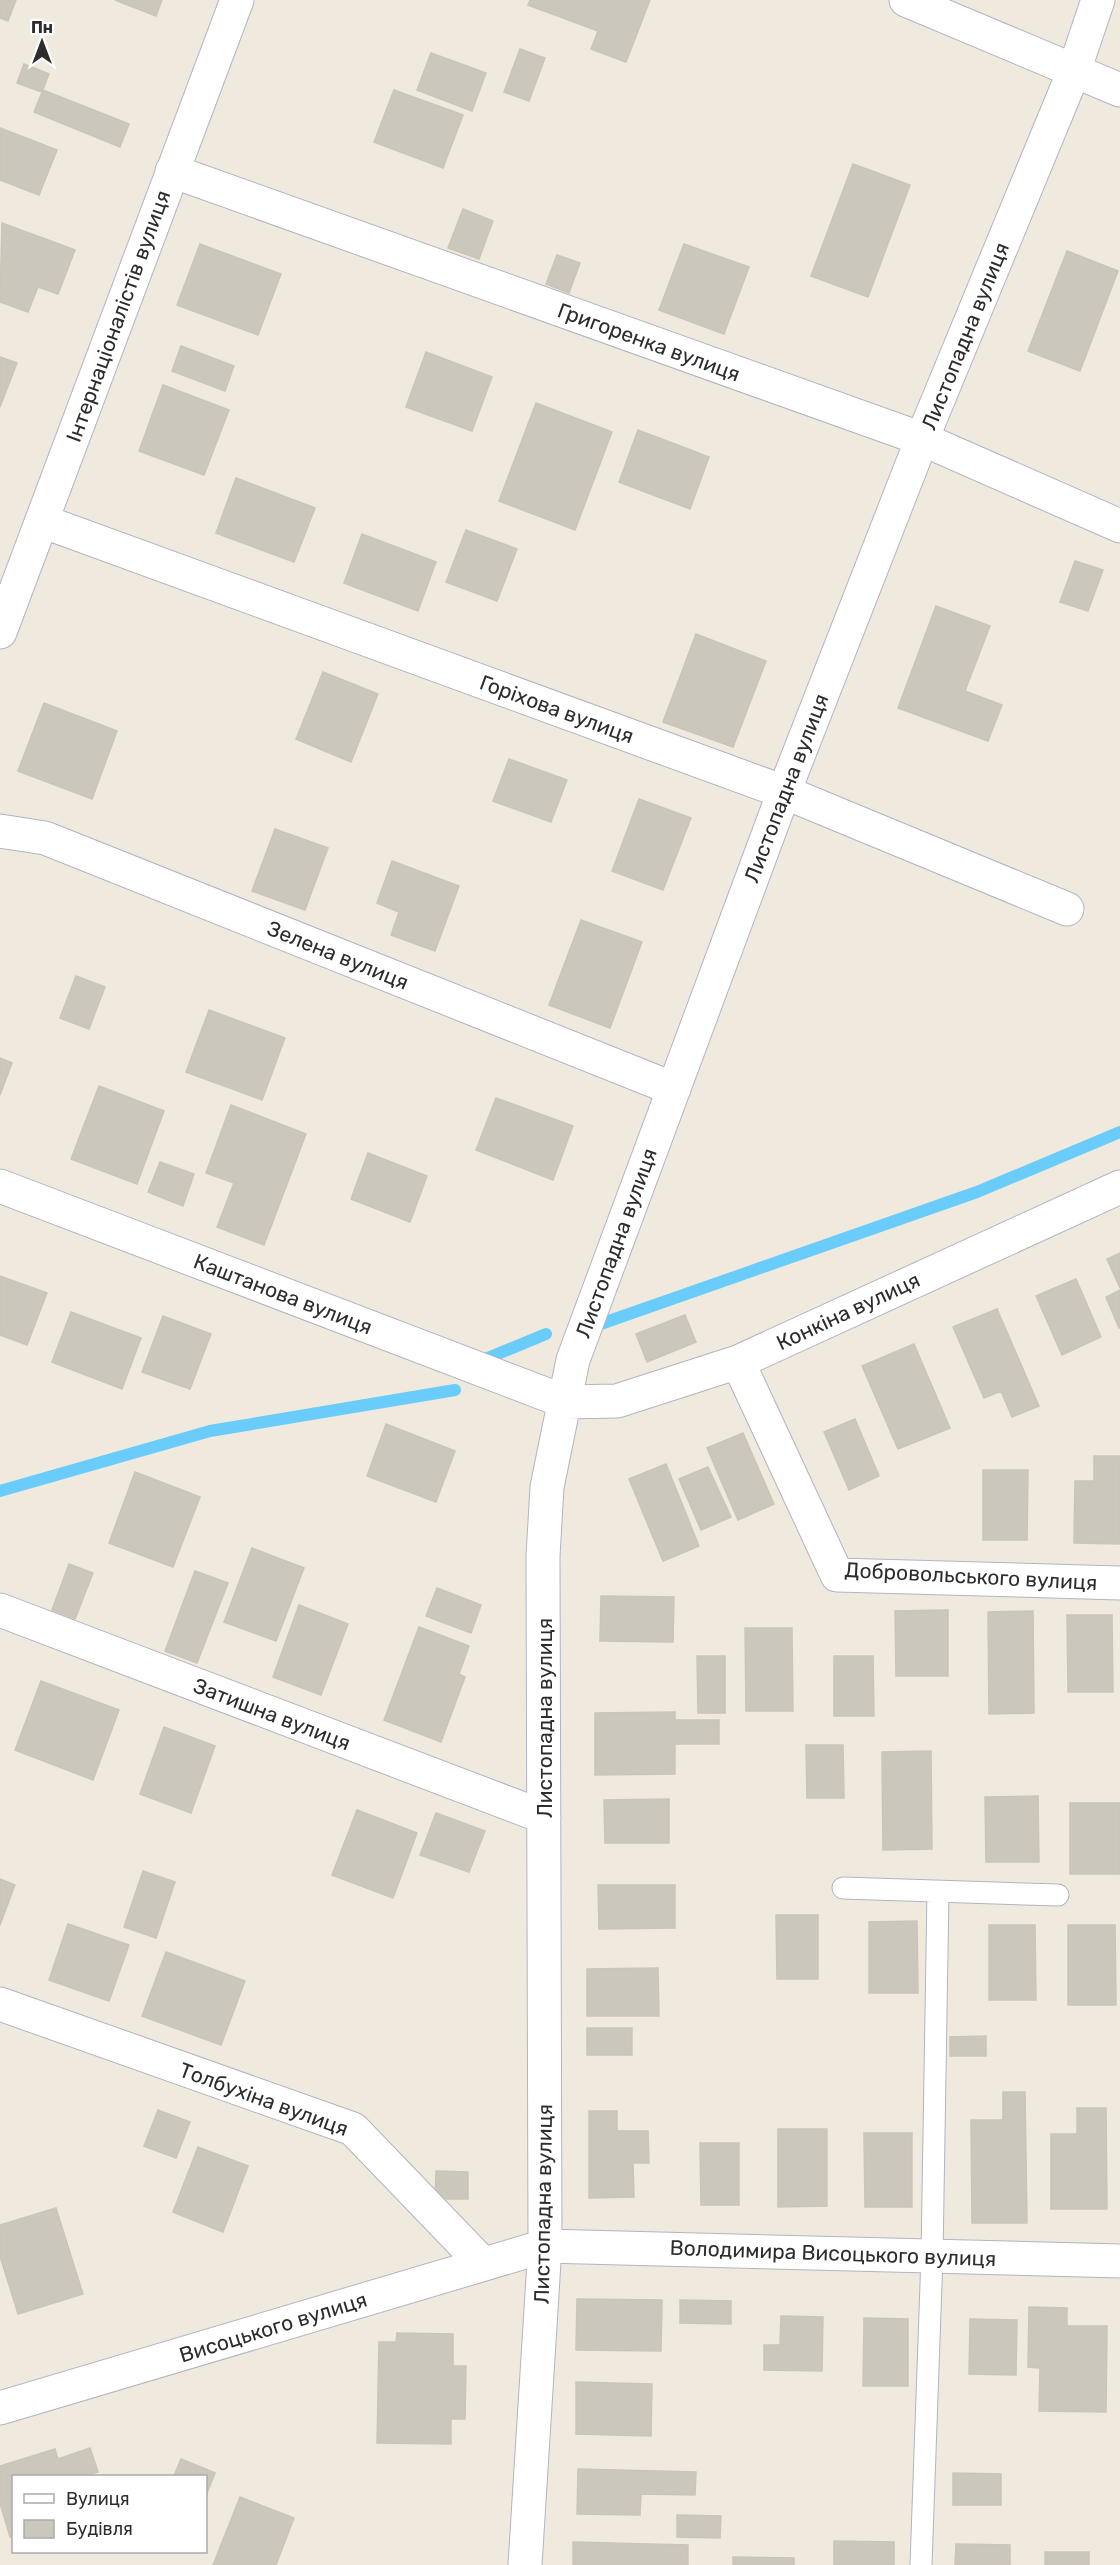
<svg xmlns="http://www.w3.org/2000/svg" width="1120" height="2565" font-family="Rubik,sans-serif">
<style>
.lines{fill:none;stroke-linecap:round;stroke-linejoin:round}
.stream{stroke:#69ccfa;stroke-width:12}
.building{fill:#cbc7bd;stroke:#cbc5b7;stroke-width:1.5}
.lane-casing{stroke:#b2b4c2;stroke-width:23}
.street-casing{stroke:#b2b4c2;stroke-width:35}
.lane{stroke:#fff;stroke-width:21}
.street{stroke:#fff;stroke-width:33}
.labels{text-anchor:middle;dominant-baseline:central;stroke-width:6;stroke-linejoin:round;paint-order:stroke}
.street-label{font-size:21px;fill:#2d2d2d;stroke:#fff}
</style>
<rect width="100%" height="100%" fill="#efe9de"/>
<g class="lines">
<path class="stream" d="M592 1327 977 1192 1120 1132
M483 1360 546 1334
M0 1491 210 1431 455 1390"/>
</g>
<path class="building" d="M0 0H16L8 21 0 18Z
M115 0H162L156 16Z
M530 0H650L626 62 591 49 598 31 528 5Z
M520 49 545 58 529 101 504 92Z
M431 53 486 73 472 111 417 90Z
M24 64 49 74 42 92 17 83Z
M43 90 129 124 120 147 34 112Z
M394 90 463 115 443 168 374 142Z
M0 128 57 150 39 195 0 180Z
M853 164 910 185 868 297 811 276Z
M463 209 493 221 479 259 448 248Z
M2 223 75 250 58 294 38 287 28 312 0 302Z
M200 244 281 274 258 335 177 305Z
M684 244 749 267 724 334 659 310Z
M1067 251 1118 271 1080 371 1028 351Z
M557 255 580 263 569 293 546 284Z
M181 346 234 366 225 391 172 371Z
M426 352 492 377 472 431 406 407Z
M0 357 17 363 0 407Z
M163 385 229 410 204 475 139 451Z
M536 403 612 432 575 530 499 501Z
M638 430 709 457 690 509 619 482Z
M236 478 315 508 294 562 216 533Z
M466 530 517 549 497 601 446 582Z
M362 534 436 562 418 611 344 583Z
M1075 561 1103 570 1088 611 1060 602Z
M936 606 990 626 965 691 1002 705 988 741 898 708Z
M696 634 766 661 733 747 663 722Z
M323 672 378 694 351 762 296 739Z
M44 703 117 731 92 799 18 771Z
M509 759 567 780 551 822 493 801Z
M639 799 691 818 663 890 612 871Z
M275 829 328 848 305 910 252 891Z
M392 861 459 886 435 951 391 935 399 912 377 903Z
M581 920 642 942 610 1028 549 1005Z
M76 976 105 987 89 1029 60 1018Z
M209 1010 285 1038 262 1100 186 1072Z
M0 1058 12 1063 0 1095Z
M99 1086 164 1111 137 1184 71 1159Z
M496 1098 573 1126 553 1180 476 1150Z
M231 1105 306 1134 264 1245 217 1227 234 1183 206 1173Z
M368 1153 427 1176 410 1222 351 1199Z
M160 1162 194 1174 183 1206 148 1192Z
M1120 1253V1288L1107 1259Z
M0 1276 47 1293 27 1345 0 1335Z
M1076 1279 1101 1337 1062 1355 1036 1296Z
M1120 1290V1328H1119L1106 1297Z
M997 1309 1039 1406 1012 1417 1001 1391 984 1398 953 1327Z
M71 1312 141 1338 122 1389 52 1362Z
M685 1315 696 1342 647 1362 636 1334Z
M163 1316 211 1334 190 1389 142 1372Z
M914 1344 950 1428 898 1449 862 1366Z
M855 1419 879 1476 849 1490 824 1432Z
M386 1424 455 1451 436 1502 367 1476Z
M743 1433 774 1504 738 1520 707 1448Z
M1094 1456H1120V1544L1074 1543 1075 1481H1094Z
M666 1464 699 1546 663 1561 629 1479Z
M708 1467 731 1517 701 1530 679 1479Z
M983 1470H1028L1027 1540H983Z
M135 1472 200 1497 173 1567 109 1543Z
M252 1548 304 1568 276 1641 224 1622Z
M69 1564 93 1573 75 1619 52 1610Z
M195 1571 228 1583 197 1663 165 1651Z
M437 1588 481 1605 471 1633 426 1616Z
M601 1596 674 1597 673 1642 600 1641Z
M299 1605 348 1624 321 1695 273 1677Z
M948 1610V1676H896L895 1611Z
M1033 1611 1034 1713 989 1714 988 1612Z
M1067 1615H1112L1113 1692H1068Z
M419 1627 469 1646 459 1674 465 1677 441 1742 384 1720Z
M745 1628H792L793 1711H746Z
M697 1656H725V1713H698Z
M834 1656H873L874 1716H834Z
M41 1681 119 1710 93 1780 15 1750Z
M675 1712V1720H719V1744H675V1774L595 1775V1713Z
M164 1727 215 1746 191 1813 140 1794Z
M806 1745H843L844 1798H807Z
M931 1751 932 1849 883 1850 882 1752Z
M1038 1796 1039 1862H986L985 1797Z
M669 1799V1843H605L604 1800Z
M1070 1803H1120V1874H1070Z
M357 1810 417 1833 393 1898 332 1875Z
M436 1813 485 1831 469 1872 420 1855Z
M143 1871 175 1882 156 1938 124 1927Z
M0 1879 15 1885 0 1925Z
M598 1885H675V1928L599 1929Z
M776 1915H818V1979H777Z
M917 1921 918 1993H869V1922Z
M68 1924 129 1945 109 2001 49 1980Z
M989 1925H1035L1036 2000H989Z
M1068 1925H1115L1116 2005H1068Z
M166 1952 245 1981 221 2045 142 2016Z
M658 1968 659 2016H587V1969Z
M587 2028H632V2055H587Z
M986 2036V2056H950V2037Z
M1003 2092H1025L1027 2223H972L971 2120H1003Z
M1077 2108H1106L1107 2209H1051V2134H1077Z
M158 2110 190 2122 176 2158 144 2146Z
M589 2111H617V2131H648L649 2163H633L634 2197 589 2198Z
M778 2129H827V2206L778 2207Z
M864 2133H912V2207H865Z
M700 2143H739V2205H701Z
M198 2147 248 2166 223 2232 173 2212Z
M436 2171 468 2172V2199H435Z
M56 2208 83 2294 18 2314 0 2256V2225Z
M577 2299 662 2300 661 2351 576 2350Z
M680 2300 731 2301V2324L680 2323Z
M1029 2307 1067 2308V2326H1107L1106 2412 1039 2411 1040 2368 1028 2367Z
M781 2316 823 2317 822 2371 764 2370V2345H780Z
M864 2318 908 2319V2386H863Z
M970 2319 1017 2320 1016 2375 969 2374Z
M397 2333 453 2334V2366H466L465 2419H451V2444L377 2443 379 2342H396Z
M576 2382 652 2384 651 2436 576 2434Z
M90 2448 98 2472 82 2476H14V2536L10 2537 0 2503V2466L55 2449 58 2459Z
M181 2459 215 2473 206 2496V2476H174Z
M578 2469 696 2472 695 2495 641 2494 640 2515 577 2514Z
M953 2473 1001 2474V2505H953Z
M240 2497 294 2518 276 2565H213Z
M677 2515 721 2516 720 2538 677 2537Z
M834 2541 894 2542V2565H834Z
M573 2542 688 2545V2565H573Z
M956 2544 1010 2545V2565H955Z
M1045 2552H1089V2565H1045Z
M733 2557 794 2558V2565H733Z"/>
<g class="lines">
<g class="lane-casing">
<path id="lane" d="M843 1888 1058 1895
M921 2565 932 2256 938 1892"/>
</g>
<g class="street-casing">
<path id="street" d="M906 0 1120 90
M172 171 922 439 1120 526
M42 521 784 792 1067 909
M0 632 237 0
M0 831 45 838 674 1089
M0 1186 566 1402 617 1401 738 1362 1120 1187
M738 1362 837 1575 1120 1583
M0 1610 544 1817
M0 2004 353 2129 483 2264
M0 2408 545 2246 1120 2261
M525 2565 545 2246 543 1556 547 1487 573 1360 784 792 922 439 1074 71 1098 0"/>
</g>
<use href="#lane" class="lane"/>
<use href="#street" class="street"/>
</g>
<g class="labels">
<g class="street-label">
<text transform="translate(118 316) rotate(-70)">Інтернаціоналістів вулиця</text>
<text transform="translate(965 336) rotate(-68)">Листопадна вулиця</text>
<text transform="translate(649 342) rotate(20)">Григоренка вулиця</text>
<text transform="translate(557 709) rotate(20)">Горіхова вулиця</text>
<text transform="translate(786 788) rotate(-69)">Листопадна вулиця</text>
<text transform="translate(338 955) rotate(22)">Зелена вулиця</text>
<text transform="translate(616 1243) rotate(-70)">Листопадна вулиця</text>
<text transform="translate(283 1294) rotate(21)">Каштанова вулиця</text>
<text transform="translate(848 1311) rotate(-25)">Конкіна вулиця</text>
<text transform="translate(971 1576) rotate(3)">Добровольського вулиця</text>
<text transform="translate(272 1714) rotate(21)">Затишна вулиця</text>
<text transform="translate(544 1718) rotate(-90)">Листопадна вулиця</text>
<text transform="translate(264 2099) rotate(20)">Толбухіна вулиця</text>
<text transform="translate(543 2204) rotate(-89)">Листопадна вулиця</text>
<text transform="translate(833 2253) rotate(2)">Володимира Висоцького вулиця</text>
<text transform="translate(273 2327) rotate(-17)">Висоцького вулиця</text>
</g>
</g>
<rect x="12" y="2475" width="195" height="78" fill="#ffffff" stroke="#ababab" stroke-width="1.5"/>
<rect x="24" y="2494" width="30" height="9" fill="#ffffff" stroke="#ababab" stroke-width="1.5"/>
<text x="66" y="2505" font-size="18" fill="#2d2d2d">Вулиця</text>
<rect x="24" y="2520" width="30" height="18" fill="#cbc7bd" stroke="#ababab" stroke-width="1.5"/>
<text x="66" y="2535" font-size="18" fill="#2d2d2d">Будівля</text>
<g transform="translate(42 42)" stroke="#ffffff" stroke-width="4.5" paint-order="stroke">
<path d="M0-4.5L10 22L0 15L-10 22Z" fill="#2d2d2d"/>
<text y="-9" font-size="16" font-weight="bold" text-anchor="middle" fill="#2d2d2d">Пн</text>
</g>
</svg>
